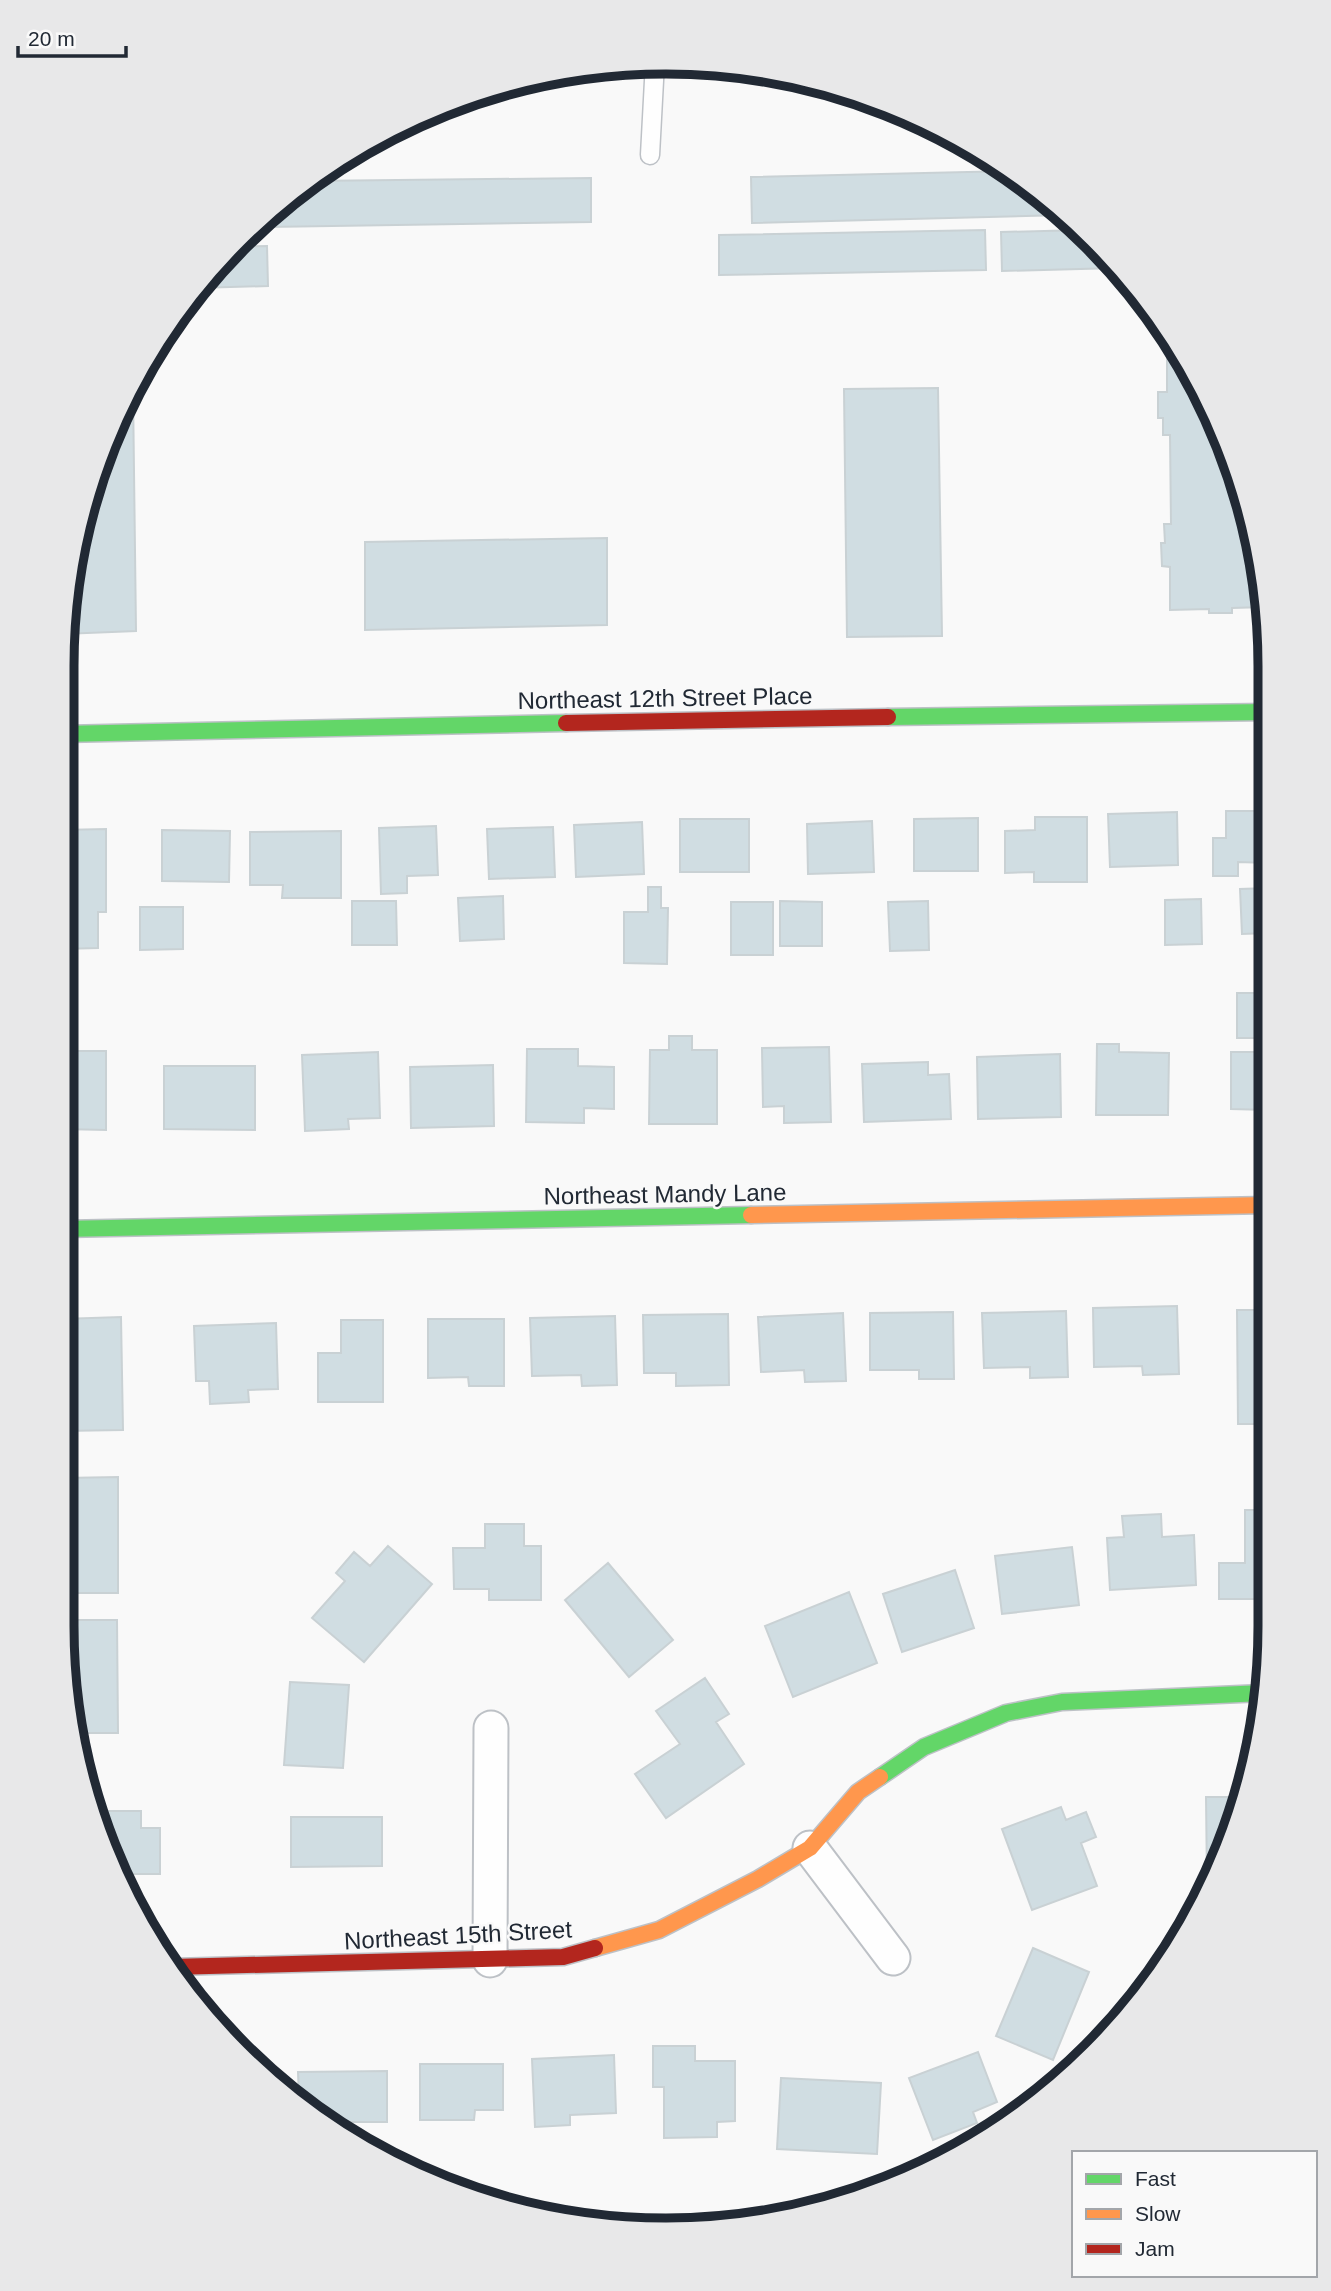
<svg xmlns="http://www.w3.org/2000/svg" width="1331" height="2291" font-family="Helvetica,sans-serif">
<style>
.building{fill:#d0dde2;stroke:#c9d1d4;stroke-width:2}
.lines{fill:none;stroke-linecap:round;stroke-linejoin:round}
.lane-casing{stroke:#bdc1c6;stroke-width:21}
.street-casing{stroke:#bdc1c6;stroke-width:37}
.fast-casing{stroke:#bdc1c6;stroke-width:19}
.slow-casing{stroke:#bdc1c6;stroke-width:19}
.jam-casing{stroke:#bdc1c6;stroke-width:19}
.lane{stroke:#fefefe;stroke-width:18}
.street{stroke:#fefefe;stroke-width:33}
.fast{stroke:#63d668;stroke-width:16}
.slow{stroke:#ff974d;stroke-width:16}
.jam{stroke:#b3261e;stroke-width:16}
.labels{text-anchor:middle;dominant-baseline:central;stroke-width:5;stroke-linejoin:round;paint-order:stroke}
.street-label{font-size:24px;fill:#212934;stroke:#f9f9f9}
.rim{fill:none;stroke:#212934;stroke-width:9}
</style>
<rect width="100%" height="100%" fill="#f9f9f9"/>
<path class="building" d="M1011 171 1064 215 752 223 751 177Z
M591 178V222L268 227V214L308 181Z
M985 230 986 270 719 275V235Z
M1082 230 1093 239 1116 268 1002 271 1001 232Z
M267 246 268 286 198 288 231 247Z
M1167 349H1178L1189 363 1238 472 1265 607 1232 608V613H1209V609L1170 610V567L1162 566 1161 543H1165L1164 524H1171L1170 435H1163V418H1158V392H1167Z
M938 388 942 636 847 637 844 389Z
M133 391 136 631 63 634 93 472Z
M607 538V625L365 630V542Z
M1226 811H1268V863L1238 862V876H1213V838H1226Z
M1177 812 1178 865 1110 867 1108 814Z
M1035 817H1087V882H1034V872L1005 873V831L1035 830Z
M978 818V871H914V819Z
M680 819H749V872H680Z
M872 821 874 872 808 874 807 824Z
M642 822 644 874 576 877 574 825Z
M436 826 438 875 407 876V893L381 894 379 828Z
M553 827 555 877 489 879 487 829Z
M106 829V912H98V948L62 949V830Z
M162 830 230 831 229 882 162 881Z
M341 831V898H282L283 885H250V832Z
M648 887H661V908H668L667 964 624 963V912H648Z
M1268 888V933L1242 934 1240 889Z
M503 896 504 939 460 941 458 898Z
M1201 899 1202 944 1165 945V900Z
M352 901H396L397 945H352Z
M780 901 822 902V946H780Z
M928 901 929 950 890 951 888 902Z
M731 902H773V955H731Z
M140 907H183V949L140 950Z
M1237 993H1268V1038H1237Z
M669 1036H692V1050H717V1124H649L650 1050H669Z
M1097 1044H1119V1052L1169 1053 1168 1115H1096Z
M829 1047 831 1122 784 1123V1106L763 1107 762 1048Z
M527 1049H578V1066L614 1067V1109L584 1108V1123L526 1122Z
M62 1051H106V1130L62 1129Z
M378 1052 380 1118 348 1119 349 1129 305 1131 302 1055Z
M1231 1052H1268V1110L1231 1109Z
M1060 1054 1061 1117 978 1119 977 1057Z
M928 1062V1075L949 1074 951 1119 864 1122 862 1064Z
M493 1065 494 1126 411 1128 410 1067Z
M164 1066H255V1130L164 1129Z
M1177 1306 1179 1374 1143 1375 1142 1366 1094 1367 1093 1308Z
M1237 1310H1268V1424H1238Z
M1066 1311 1068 1377 1030 1378V1367L984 1368 982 1313Z
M953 1312 954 1379H919V1370H870V1313Z
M843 1313 846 1381 805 1382 804 1370 761 1372 758 1317Z
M728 1314 729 1385 676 1386V1373H644L643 1315Z
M615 1316 617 1385 582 1386 581 1375 532 1376 530 1318Z
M121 1317 123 1430 62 1431V1319Z
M428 1319H504V1386H469L468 1377 428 1378Z
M341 1320H383V1402H318V1353H341Z
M276 1323 278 1389 248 1390 249 1402 210 1404 209 1381H196L194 1326Z
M1261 1474H1268V1495H1261Z
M118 1477V1593H65L64 1478Z
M1245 1510H1268V1599H1219V1563H1245Z
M1161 1514 1162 1537 1194 1535 1196 1585 1110 1590 1107 1538 1124 1537 1122 1516Z
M485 1524H524V1546H541V1600H489V1589H454L453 1548H485Z
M388 1546 432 1584 364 1662 312 1618 345 1581 336 1573 354 1552 370 1566Z
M1072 1547 1079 1605 1002 1614 995 1556Z
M608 1563 673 1640 629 1677 565 1600Z
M955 1570 974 1628 902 1652 883 1594Z
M849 1592 877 1663 793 1697 765 1626Z
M65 1620H117L118 1733H79L65 1648Z
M705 1678 729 1714 716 1722 744 1764 666 1818 635 1774 680 1744 656 1711Z
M290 1682 349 1685 343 1768 284 1765Z
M1206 1797H1242L1238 1820 1207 1883Z
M1061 1807 1066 1820 1086 1812 1096 1837 1081 1843 1097 1886 1032 1910 1002 1829Z
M92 1811H141V1828H160V1874H122L93 1819Z
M291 1817H382V1866L291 1867Z
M1033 1948 1089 1972 1053 2060 996 2036Z
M653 2046H695V2061H735V2121L717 2122V2137L664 2138V2087H653Z
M978 2052 997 2102 973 2112 977 2123 933 2140 909 2078Z
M614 2055 616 2113 570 2115V2125L535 2127 532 2059Z
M420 2064H503V2110H475L474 2120H420Z
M387 2071V2122H324L299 2099 298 2072Z
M781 2078 881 2083 877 2154 777 2149Z"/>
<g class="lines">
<g class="lane-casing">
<path id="lane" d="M650 155 655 62"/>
</g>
<g class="street-casing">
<path id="street" d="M810 1848 893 1958
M490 1960 491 1728"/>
</g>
<g class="fast-casing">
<path id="fast" d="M888 717 1268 712
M62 734 566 723
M62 1229 751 1215
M880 1777 924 1747 1006 1713 1062 1702 1263 1693"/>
</g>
<g class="slow-casing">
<path id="slow" d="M751 1215 1268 1205
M595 1948 659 1930 758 1879 810 1848 858 1792 880 1777"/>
</g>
<g class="jam-casing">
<path id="jam" d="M566 723 888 717
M172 1967 563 1957 595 1948"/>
</g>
<use href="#lane" class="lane"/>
<use href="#street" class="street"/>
<use href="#fast" class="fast"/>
<use href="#slow" class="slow"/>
<use href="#jam" class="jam"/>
</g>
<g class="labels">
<g class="street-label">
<text transform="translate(665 698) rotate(-1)">Northeast 12th Street Place</text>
<text transform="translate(665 1194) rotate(-1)">Northeast Mandy Lane</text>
<text transform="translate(458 1935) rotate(-3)">Northeast 15th Street</text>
</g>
</g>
<path d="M0 0H1331V2291H0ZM666 74H666A592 592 0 0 1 1258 666V1626A592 592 0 0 1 666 2218H666A592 592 0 0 1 74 1626V666A592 592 0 0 1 666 74Z" fill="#e8e8e9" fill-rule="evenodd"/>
<path class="rim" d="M666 74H666A592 592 0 0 1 1258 666V1626A592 592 0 0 1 666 2218H666A592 592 0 0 1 74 1626V666A592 592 0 0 1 666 74Z"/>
<rect x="1072" y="2151" width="245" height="126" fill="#f9f9f9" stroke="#a3a6aa" stroke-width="2"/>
<rect x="1086" y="2174" width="35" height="10" fill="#63d668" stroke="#a3a6aa" stroke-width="2"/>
<text x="1135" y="2186" font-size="21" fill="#212934">Fast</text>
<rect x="1086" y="2209" width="35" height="10" fill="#ff974d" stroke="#a3a6aa" stroke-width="2"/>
<text x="1135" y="2221" font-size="21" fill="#212934">Slow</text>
<rect x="1086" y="2244" width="35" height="10" fill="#b3261e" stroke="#a3a6aa" stroke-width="2"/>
<text x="1135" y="2256" font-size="21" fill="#212934">Jam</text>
<path d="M18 46v10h108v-10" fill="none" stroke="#212934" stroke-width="3.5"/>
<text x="28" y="46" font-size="21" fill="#212934" stroke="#f9f9f9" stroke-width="5" paint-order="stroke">20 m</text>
</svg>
